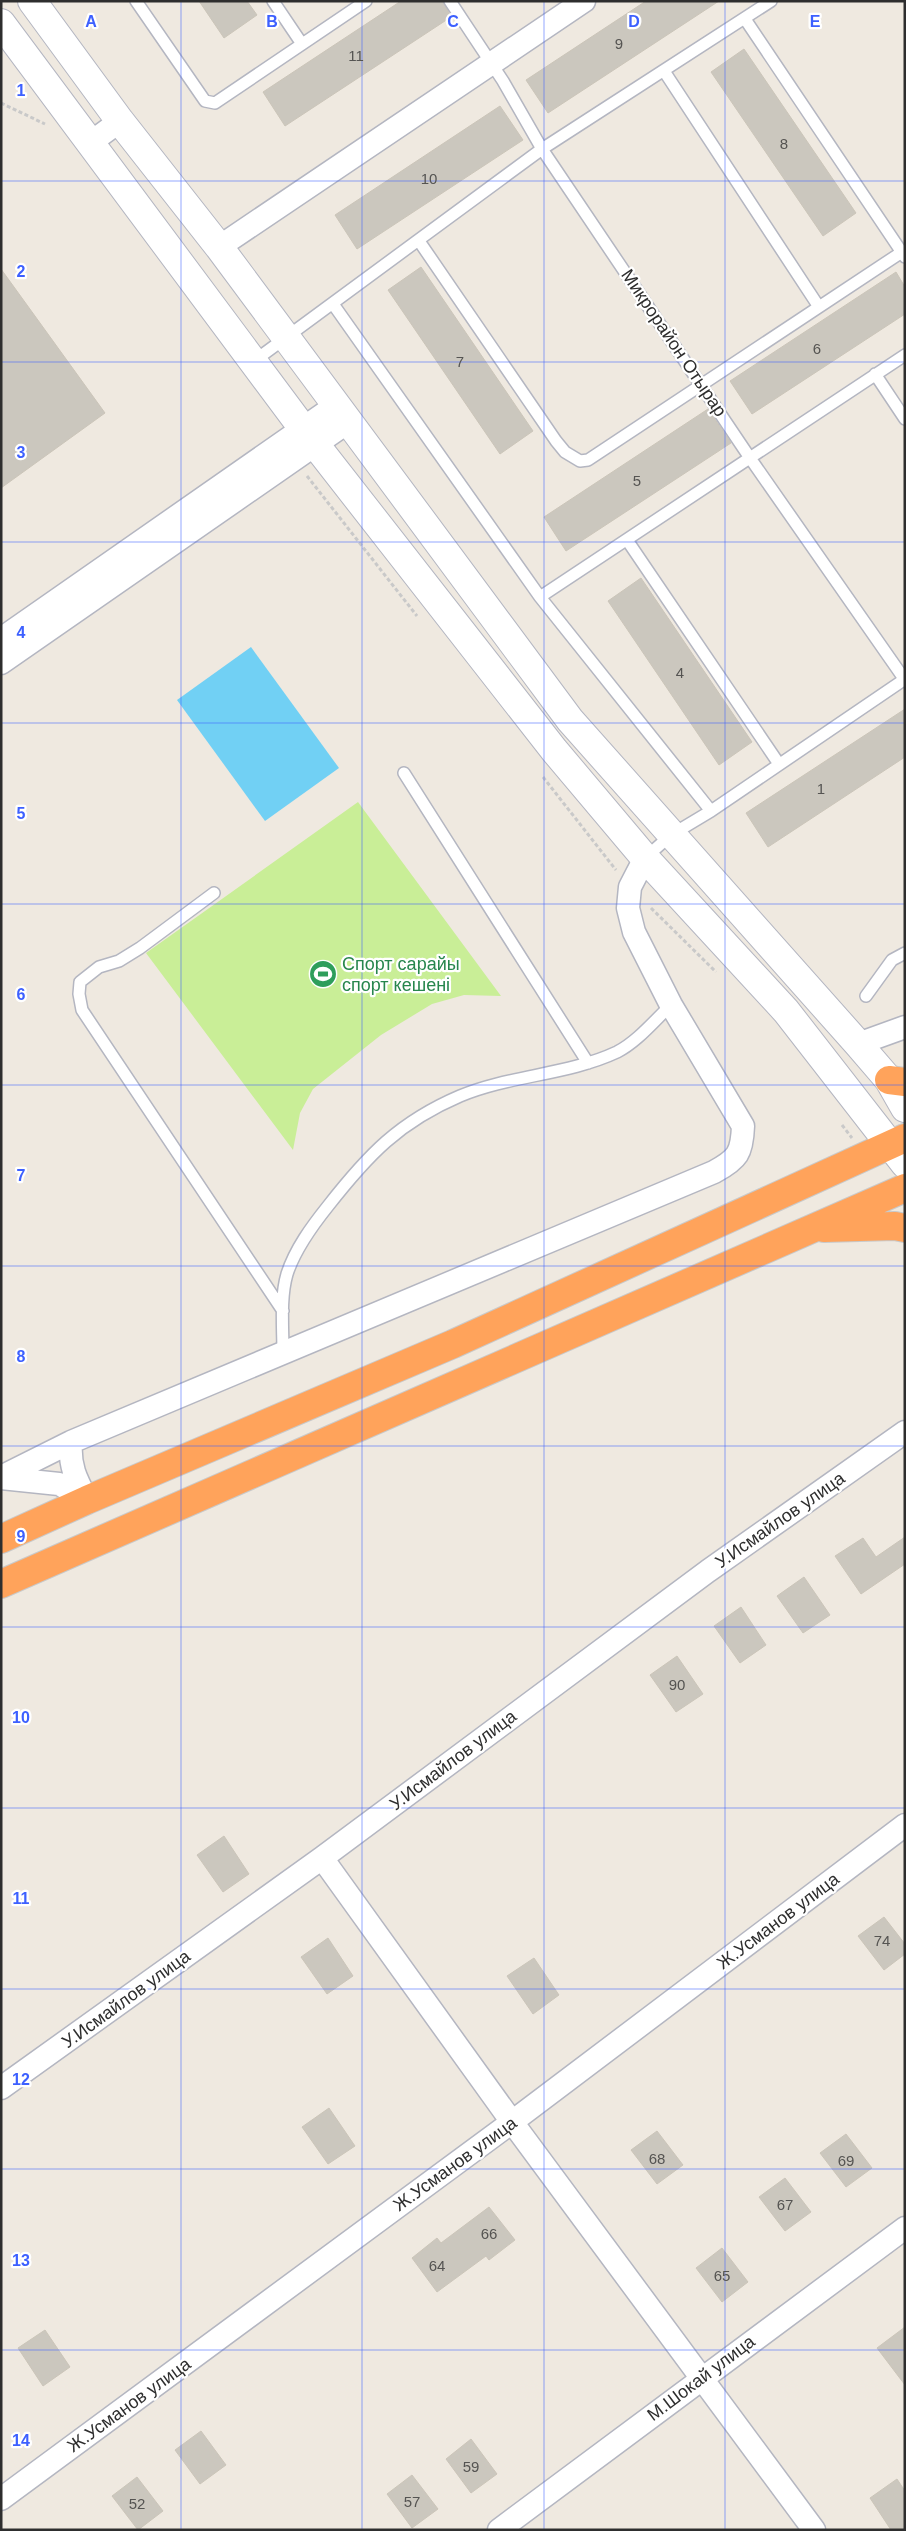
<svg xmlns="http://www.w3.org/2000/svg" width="906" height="2531" font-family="Arial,sans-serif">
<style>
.pitch{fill:#c9ee97}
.water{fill:#71d0f4}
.building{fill:#cbc7be;stroke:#cbc5b9}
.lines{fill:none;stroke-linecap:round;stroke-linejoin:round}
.lane-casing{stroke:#b4b6c1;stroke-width:14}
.street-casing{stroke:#b4b6c1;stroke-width:25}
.secondary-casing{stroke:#b4b6c1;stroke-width:30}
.highway-casing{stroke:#c9c9c9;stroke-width:30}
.path{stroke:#c9c9c9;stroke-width:3;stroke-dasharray:4 2.5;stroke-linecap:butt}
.lane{stroke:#fff;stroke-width:11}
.street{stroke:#fff;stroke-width:22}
.secondary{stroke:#fff;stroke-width:28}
.highway{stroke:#ffa35b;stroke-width:28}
.grid{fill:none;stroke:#3d60ff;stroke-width:1;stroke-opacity:0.55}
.labels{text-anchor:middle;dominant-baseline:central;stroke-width:4.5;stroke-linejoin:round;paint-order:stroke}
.number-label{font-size:15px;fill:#555452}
.street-label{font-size:18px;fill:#2e2e2e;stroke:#fff}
.leisure-label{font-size:18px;fill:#27864d;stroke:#fff;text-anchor:start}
.grid-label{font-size:16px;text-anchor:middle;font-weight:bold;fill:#3d60ff;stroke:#fff;stroke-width:4.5;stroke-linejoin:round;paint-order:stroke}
</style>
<rect width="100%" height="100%" fill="#efe9e0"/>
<path class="pitch" d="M358 802 501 996 464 995 432 1004 381 1035 313 1089 300 1113 293 1150 146 953Z"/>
<path class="water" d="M251 647 339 768 265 821 177 700Z"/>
<path class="building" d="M199 1H247L257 15 224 38Z
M401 1H443L451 17 285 126 263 92Z
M646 1H719L548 113 526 80Z
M744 49 856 213 823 236 711 72Z
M500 106 523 140 357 249 335 215Z
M421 267 533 431 500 454 388 290Z
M1 269 105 413 1 488Z
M896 272 905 287V314L752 414 730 381Z
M708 409 731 443 566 551 544 517Z
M641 578 752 742 719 765 608 601Z
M905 709V757L768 847 746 813Z
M905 1537V1564L861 1594 835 1556 863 1538 876 1557Z
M804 1577 830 1615 803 1633 777 1596Z
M741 1607 766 1645 740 1663 714 1626Z
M677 1656 703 1694 676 1712 650 1675Z
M224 1836 249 1874 223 1892 197 1855Z
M884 1917 905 1944V1954L884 1970 858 1936Z
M328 1938 353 1976 327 1994 301 1957Z
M534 1958 559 1995 533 2014 507 1976Z
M329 2108 355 2146 328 2164 302 2127Z
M657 2131 683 2165 657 2184 631 2150Z
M846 2134 872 2168 846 2187 820 2153Z
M785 2178 811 2212 785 2231 759 2197Z
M489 2207 515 2240 489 2260 486 2256 437 2292 412 2258 437 2238 441 2243Z
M722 2248 748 2282 722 2302 696 2268Z
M905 2327V2385L877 2348Z
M45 2330 70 2367 43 2386 18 2348Z
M201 2431 226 2465 200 2484 175 2450Z
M471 2439 497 2474 471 2493 446 2459Z
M412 2475 438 2509 412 2528 387 2494Z
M137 2477 163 2511 138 2530 112 2496Z
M897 2479 905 2491V2530H891L870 2498Z"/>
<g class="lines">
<g class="lane-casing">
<path id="lane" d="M136 1 205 101 215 103 366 1
M273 1 302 44
M450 1 503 81 542 149 750 458 905 680
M745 19 905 257
M664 71 819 307
M419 241 556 441 565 452 580 461 588 460 902 252
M333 304 540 597 711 811
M254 361 542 149 771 1
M875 374 905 419
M627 540 779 764
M540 597 905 355
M404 773 588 1063
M645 858 671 835 711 811 905 679
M214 893 140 948 119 961 99 967 80 982 79 994 82 1010 283 1311
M866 996 892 960 905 953
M283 1353C283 1328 280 1298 287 1274 295 1249 312 1226 328 1206 368 1155 399 1122 460 1096 510 1075 568 1075 617 1052 637 1042 655 1020 671 1005"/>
</g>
<g class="street-casing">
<path id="street" d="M90 143 120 121
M219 247 584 1
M1 639 335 406
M1 663 348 422
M858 1044 905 1027
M71 1442C69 1466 76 1479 87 1500
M1 1477 71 1442 714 1172C738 1159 742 1153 743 1126L671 1005 634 932 628 908 630 887 645 858
M1 1478 59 1484 87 1500
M322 1858 512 2122 814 2530
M1 2088 322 1858 708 1571 905 1432
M1 2499 512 2122 905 1825
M499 2530 905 2228"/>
</g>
<g class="secondary-casing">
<path id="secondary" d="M32 1 120 121 219 247 570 720 858 1044 889 1080 905 1108
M1 23 304 430 554 750 645 858 786 1011 905 1164"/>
</g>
<g class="highway-casing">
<path id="highway" d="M889 1080 905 1082
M824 1228 895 1226 905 1228
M1 1539 87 1500 453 1344 905 1138
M1 1584 905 1188"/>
</g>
<path class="path" d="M1 103 45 124
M307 476 417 616
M543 777 616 870
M651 908 716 972
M842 1125 852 1138"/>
<use href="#lane" class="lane"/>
<use href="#street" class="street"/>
<use href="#secondary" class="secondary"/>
<use href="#highway" class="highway"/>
</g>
<path class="grid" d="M181 1V2530M362 1V2530M544 1V2530M725 1V2530M1 181H905M1 362H905M1 542H905M1 723H905M1 904H905M1 1085H905M1 1266H905M1 1446H905M1 1627H905M1 1808H905M1 1989H905M1 2169H905M1 2350H905"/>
<defs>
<g id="stadium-disc" transform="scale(1.4375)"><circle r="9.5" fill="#2e9e5b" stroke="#fff"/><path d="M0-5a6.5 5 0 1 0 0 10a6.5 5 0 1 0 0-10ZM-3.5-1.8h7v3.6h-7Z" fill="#fff"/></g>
</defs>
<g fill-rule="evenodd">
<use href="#stadium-disc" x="323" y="974"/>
</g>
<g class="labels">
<g class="number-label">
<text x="619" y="43">9</text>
<text x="356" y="55">11</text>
<text x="784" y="143">8</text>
<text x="429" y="178">10</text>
<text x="817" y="348">6</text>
<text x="460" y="361">7</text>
<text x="637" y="480">5</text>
<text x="680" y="672">4</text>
<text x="821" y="788">1</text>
<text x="677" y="1684">90</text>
<text x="882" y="1940">74</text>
<text x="657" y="2158">68</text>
<text x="846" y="2160">69</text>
<text x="785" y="2204">67</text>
<text x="489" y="2233">66</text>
<text x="437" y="2265">64</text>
<text x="722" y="2275">65</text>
<text x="471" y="2466">59</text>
<text x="412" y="2501">57</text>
<text x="137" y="2503">52</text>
</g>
<g class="street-label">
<text transform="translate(674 343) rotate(56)">Микрорайон Отырар</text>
<text transform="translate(780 1520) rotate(-35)">У.Исмайлов улица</text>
<text transform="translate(453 1760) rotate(-37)">У.Исмайлов улица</text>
<text transform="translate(778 1921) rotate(-37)">Ж.Усманов улица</text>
<text transform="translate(126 1999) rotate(-36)">У.Исмайлов улица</text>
<text transform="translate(455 2164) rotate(-36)">Ж.Усманов улица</text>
<text transform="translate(701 2378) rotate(-37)">М.Шокай улица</text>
<text transform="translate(129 2405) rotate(-36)">Ж.Усманов улица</text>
</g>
<g class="leisure-label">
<text x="342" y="964">Спорт сарайы<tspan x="342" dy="21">спорт кешені</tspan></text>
</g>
</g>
<g class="grid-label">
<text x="91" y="27">A</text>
<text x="272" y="27">B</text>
<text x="453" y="27">C</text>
<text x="634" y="27">D</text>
<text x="815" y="27">E</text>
<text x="21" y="96">1</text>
<text x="21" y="277">2</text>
<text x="21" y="458">3</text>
<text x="21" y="638">4</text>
<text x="21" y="819">5</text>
<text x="21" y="1000">6</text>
<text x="21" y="1181">7</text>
<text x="21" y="1362">8</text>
<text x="21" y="1542">9</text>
<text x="21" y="1723">10</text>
<text x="21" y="1904">11</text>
<text x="21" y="2085">12</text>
<text x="21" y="2266">13</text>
<text x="21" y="2446">14</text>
</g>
<rect width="906" height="2531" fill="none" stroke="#2e2e2e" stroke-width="5"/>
</svg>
